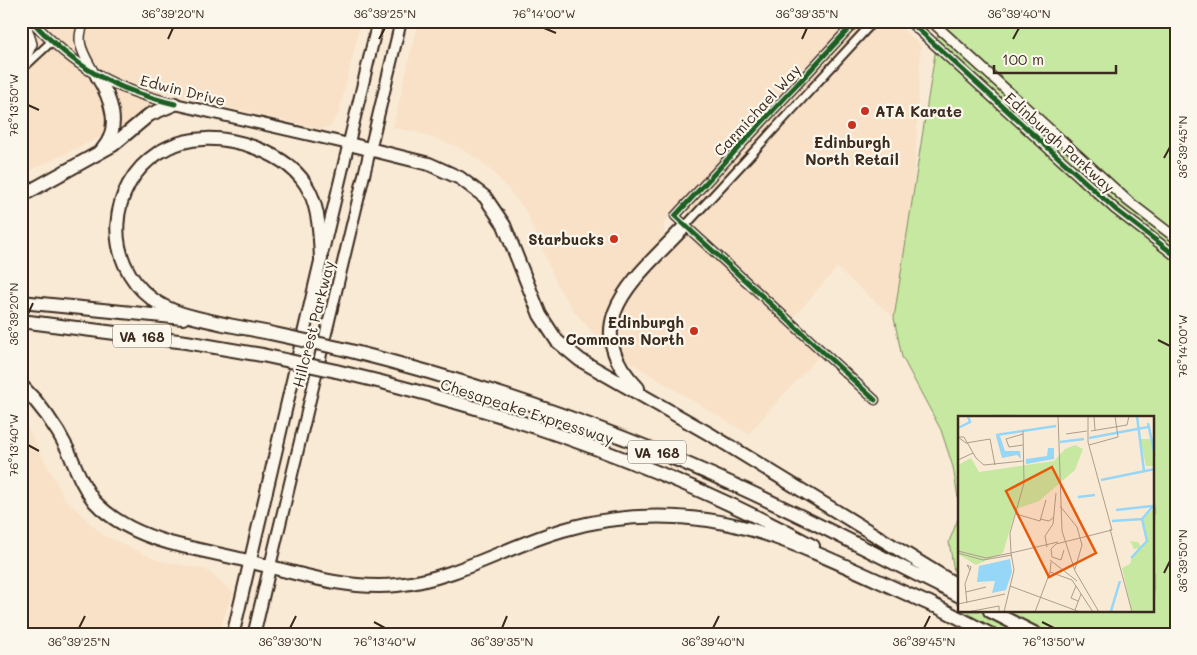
<svg xmlns="http://www.w3.org/2000/svg" width="1197" height="655" font-family="Mali,sans-serif">
<style>
.built{fill:#f8e1c7}
.green{fill:#c6e8a1;stroke:#808960}
.lines{fill:none;stroke-linecap:round;stroke-linejoin:round}
.minor-casing{stroke:#3b2a1e;stroke-width:11}
.tertiary-casing{stroke:#3b2a1e;stroke-width:12}
.secondary-casing{stroke:#3b2a1e;stroke-width:14}
.trunk-casing{stroke:#3b2a1e;stroke-width:15}
.motorway-casing{stroke:#3b2a1e;stroke-width:16}
.minor{stroke:#fbf7ec;stroke-width:7}
.tertiary{stroke:#fbf7ec;stroke-width:9}
.secondary{stroke:#fbf7ec;stroke-width:10}
.trunk{stroke:#fbf7ec;stroke-width:11}
.motorway{stroke:#fbf7ec;stroke-width:12}
.motorway-bridge-casing{stroke:#3b2a1e;stroke-width:16;stroke-linecap:butt}
.motorway-bridge{stroke:#fbf7ec;stroke-width:12}
.cycleway-casing{stroke:#fbf7ec;stroke-width:8}
.cycleway{stroke:#1b5e20;stroke-width:5}
.ticks{fill:none;stroke:#3b2a1e;stroke-width:2}
.poi-dot{fill:#c8321e;stroke:#fbf7ec;stroke-width:2}
.labels{text-anchor:middle;dominant-baseline:central;stroke-width:4.5;stroke-linejoin:round;paint-order:stroke}
.shield{fill:#fbf7ec;stroke:#75685c;stroke-width:1}
.shield-label{font-size:14px;font-weight:bold;fill:#3b2a1e}
.street-label{font-size:15px;fill:#3b2a1e;stroke:#fbf7ec}
.poi-label{font-size:15px;font-weight:bold;fill:#3b2a1e;stroke:#fbf7ec;text-anchor:end}
.inset-river{fill:none;stroke:#96d6f7;stroke-width:2.5}
.inset-road{fill:none;stroke:#ad9d8c;stroke-width:1}
.view{fill:#e8590c;fill-opacity:0.15;stroke:#e8590c;stroke-width:2.5}
.inset-edge{fill:none;stroke:#3b2a1e;stroke-width:2.5}
.neatline{fill:none;stroke:#3b2a1e;stroke-width:2}
.ticks-label{font-size:12px;text-anchor:middle;fill:#3b2a1e}
</style>
<rect width="100%" height="100%" fill="#f9ead6"/>
<filter id="ink" filterUnits="userSpaceOnUse"><feTurbulence type="fractalNoise" baseFrequency=".02" numOctaves="2"/><feDisplacementMap in="SourceGraphic" scale="10" xChannelSelector="R" yChannelSelector="G"/><feConvolveMatrix kernelMatrix="1 2 1 2 8 2 1 2 1" color-interpolation-filters="sRGB"/></filter>
<g filter="url(#ink)">
<path class="built" d="M21 21H361L339 113 330 127 321 129 163 92 159 113 132 122 21 175Z
M418 21H871L879 28 884 23 890 21 897 24 921 45 909 283 900 323 837 268 786 326 819 356 748 434 623 358 620 322 627 299 695 222 679 206 664 223V238L626 279 613 298 606 323 607 348 574 311 558 287 526 211 497 176 479 160 456 146 416 132 393 128Z
M21 416 65 499 103 535 157 560 207 570 233 592 218 634H21Z"/>
<path class="green" d="M940 21H1176V634H970L963 611H1153V418H960L959 504 953 467 941 430 902 357 894 318Z
M959 516V600L949 542Z"/>
<g class="lines">
<g class="minor-casing">
<path id="minor" d="M856 21 675 216 875 400
M22 69 51 42
M685 226 874 21"/>
</g>
<g class="tertiary-casing">
<path id="tertiary" d="M32 21C75 68 113 89 175 104
M85 21C73 43 85 55 95 75
M909 21 1115 209 1176 256
M931 21 1128 201 1176 238
M21 68 32 44 25 21"/>
</g>
<g class="secondary-casing">
<path id="secondary" d="M175 104 349 144
M323 251 378 21
M270 566 401 21"/>
</g>
<g class="trunk-casing">
<path id="trunk" d="M233 634 321 259
M254 634 270 566"/>
</g>
<g class="motorway-casing">
<path id="motorway" d="M97 76C111 98 122 128 102 150
M349 144 429 164 460 178 485 197 504 225 540 315 557 341 580 360 713 436 960 587
M21 196 113 145 149 115 175 104
M21 302 183 318
M21 321 186 342 262 355
M223 324 270 333
M229 325C203 319 172 315 151 298 103 261 107 186 158 153 187 134 225 136 256 148 314 170 319 204 321 259
M339 348C476 382 611 428 739 487 814 521 886 560 960 596
M336 371C500 409 665 466 813 546
M21 385C40 404 56 426 68 450 76 468 82 486 94 501 114 523 142 535 170 543 197 550 225 555 252 562 299 574 348 590 397 585 456 579 507 546 563 530 623 512 693 512 753 530 815 549 874 580 934 606
M638 388C573 322 639 276 685 226
M928 602 990 634
M990 611 1036 634"/>
</g>
<use href="#minor" class="minor"/>
<use href="#tertiary" class="tertiary"/>
<use href="#secondary" class="secondary"/>
<use href="#trunk" class="trunk"/>
<use href="#motorway" class="motorway"/>
<g class="motorway-bridge-casing">
<path id="motorway-bridge" d="M270 333 339 348
M262 355 336 371"/>
</g>
<use href="#motorway-bridge" class="motorway-bridge"/>
<g class="cycleway-casing">
<path id="cycleway" d="M32 21C75 68 113 89 175 104
M856 21 675 216 875 400
M909 21 1115 209 1176 256"/>
</g>
<use href="#cycleway" class="cycleway"/>
</g>
</g>
<path class="ticks" d="M544 28 556 33M168 39 173 28M379 39 385 28M802 39 807 28M1013 39 1019 28M28 105 39 110M1164 158 1170 147M28 314 33 303M1158 340 1170 346M28 445 39 451M1164 573 1170 561M374 622 385 628M1042 622 1054 628M79 628 85 616M290 628 296 616M502 628 507 616M713 628 719 616M924 628 930 616"/>
<g class="poi-dot">
<circle cx="865" cy="111" r="5"/>
<circle cx="852" cy="125" r="5"/>
<circle cx="614" cy="239" r="5"/>
<circle cx="694" cy="331" r="5"/>
</g>
<g class="labels">
<g class="shield">
<rect x="113" y="324.5" width="58" height="23" rx="4"/>
<rect x="628" y="440.5" width="58" height="23" rx="4"/>
</g>
<g class="shield-label">
<text x="142" y="336">VA 168</text>
<text x="657" y="452">VA 168</text>
</g>
<g class="street-label">
<text transform="translate(183 90) rotate(14)">Edwin Drive</text>
<text transform="translate(757 110) rotate(-47)">Carmichael Way</text>
<text transform="translate(1060 142) rotate(42)">Edinburgh Parkway</text>
<text transform="translate(313 324) rotate(-76)">Hillcrest Parkway</text>
<text transform="translate(527 411) rotate(18)">Chesapeake Expressway</text>
</g>
<g class="poi-label">
<text x="875" y="111" text-anchor="start">ATA Karate</text>
<text x="852" y="142" text-anchor="middle">Edinburgh<tspan x="852" dy="17">North Retail</tspan></text>
<text x="604" y="239">Starbucks</text>
<text x="684" y="322">Edinburgh<tspan x="684" dy="17">Commons North</tspan></text>
</g>
</g>
<g transform="translate(958 416)">
<rect width="196" height="196" fill="#f9ead6"/>
<path d="M182 23H196V50H188ZM117 29 125 33 117 54 81 85 58 93 45 137 18 149 0 138V49L13 42 21 56 96 45 107 33ZM196 92V196H174L164 152 172 148 174 141 184 132 176 133 172 125 180 126 184 132 190 125 185 103Z" fill="#c6e8a1"/>
<path d="M38 20H42L47 35H62L63 43 59 39 44 42ZM90 32H96V43L68 48V43L89 40ZM52 143 54 156 48 174 34 177 37 165 19 166 21 150Z" fill="#96d6f7"/>
<path class="inset-river" d="M179 0 186 55M190 7 197 40M0 12 12 6 10 0M38 19 98 10M131 22 190 11M102 26 126 23M143 64 197 53M120 81 137 79M158 94 194 90M154 105 184 103 197 88M173 142 189 125 184 103M153 195 162 165"/>
<path class="inset-road" d="M100 0 104 115 117 155 141 196M130 0V26L154 114M136 0 137 15M157 0 160 21M133 15 169 9 171 0M65 18 48 23 51 31 65 29M108 18 129 15M0 21H6L18 42 26 49 65 45M0 21 8 27 32 23 37 49M131 29 160 21M0 44 15 37M102 90 119 111 124 129 117 153M58 98 82 105 88 84M82 103 91 105 96 101M152 113 174 196M89 131 87 120 95 108 98 77M106 134 103 144 94 141 93 133 98 128 154 114M0 135 28 142 53 137 52 117 66 67 65 15M0 137 25 144 54 139M92 144 119 165M92 156 114 164 135 196M52 170 122 196M118 170 113 182 120 185M8 176 28 171M9 187 7 168 13 151 9 149 12 154M0 188 47 178M117 194 123 178M9 196 41 190V196M46 196 56 154 53 137 100 126M77 196 92 156 93 146"/>
<path class="view" d="M94 51 138 137 91 161 48 75Z"/>
<rect width="196" height="196" class="inset-edge"/>
</g>
<rect width="1197" height="655" fill="none" stroke="#fbf7ec" stroke-width="55"/>
<path d="M994 65v8h122v-8" fill="none" stroke="#3b2a1e" stroke-width="2.5"/>
<text x="1002" y="65" font-size="15" fill="#3b2a1e" stroke="#fbf7ec" stroke-width="4" paint-order="stroke">100 m</text>
<rect x="28" y="28" width="1142" height="600" class="neatline"/>
<g class="ticks-label">
<text x="173" y="18">36°39'20"N</text>
<text x="385" y="18">36°39'25"N</text>
<text x="544" y="18">76°14'00"W</text>
<text x="807" y="18">36°39'35"N</text>
<text x="1019" y="18">36°39'40"N</text>
<text transform="translate(14 105) rotate(-90)" y="4">76°13'50"W</text>
<text transform="translate(1183 147) rotate(-90)" y="4">36°39'45"N</text>
<text transform="translate(14 314) rotate(-90)" y="4">36°39'20"N</text>
<text transform="translate(1183 346) rotate(-90)" y="4">76°14'00"W</text>
<text transform="translate(14 445) rotate(-90)" y="4">76°13'40"W</text>
<text transform="translate(1183 561) rotate(-90)" y="4">36°39'50"N</text>
<text x="79" y="646">36°39'25"N</text>
<text x="290" y="646">36°39'30"N</text>
<text x="385" y="646">76°13'40"W</text>
<text x="502" y="646">36°39'35"N</text>
<text x="713" y="646">36°39'40"N</text>
<text x="924" y="646">36°39'45"N</text>
<text x="1054" y="646">76°13'50"W</text>
</g>
</svg>
